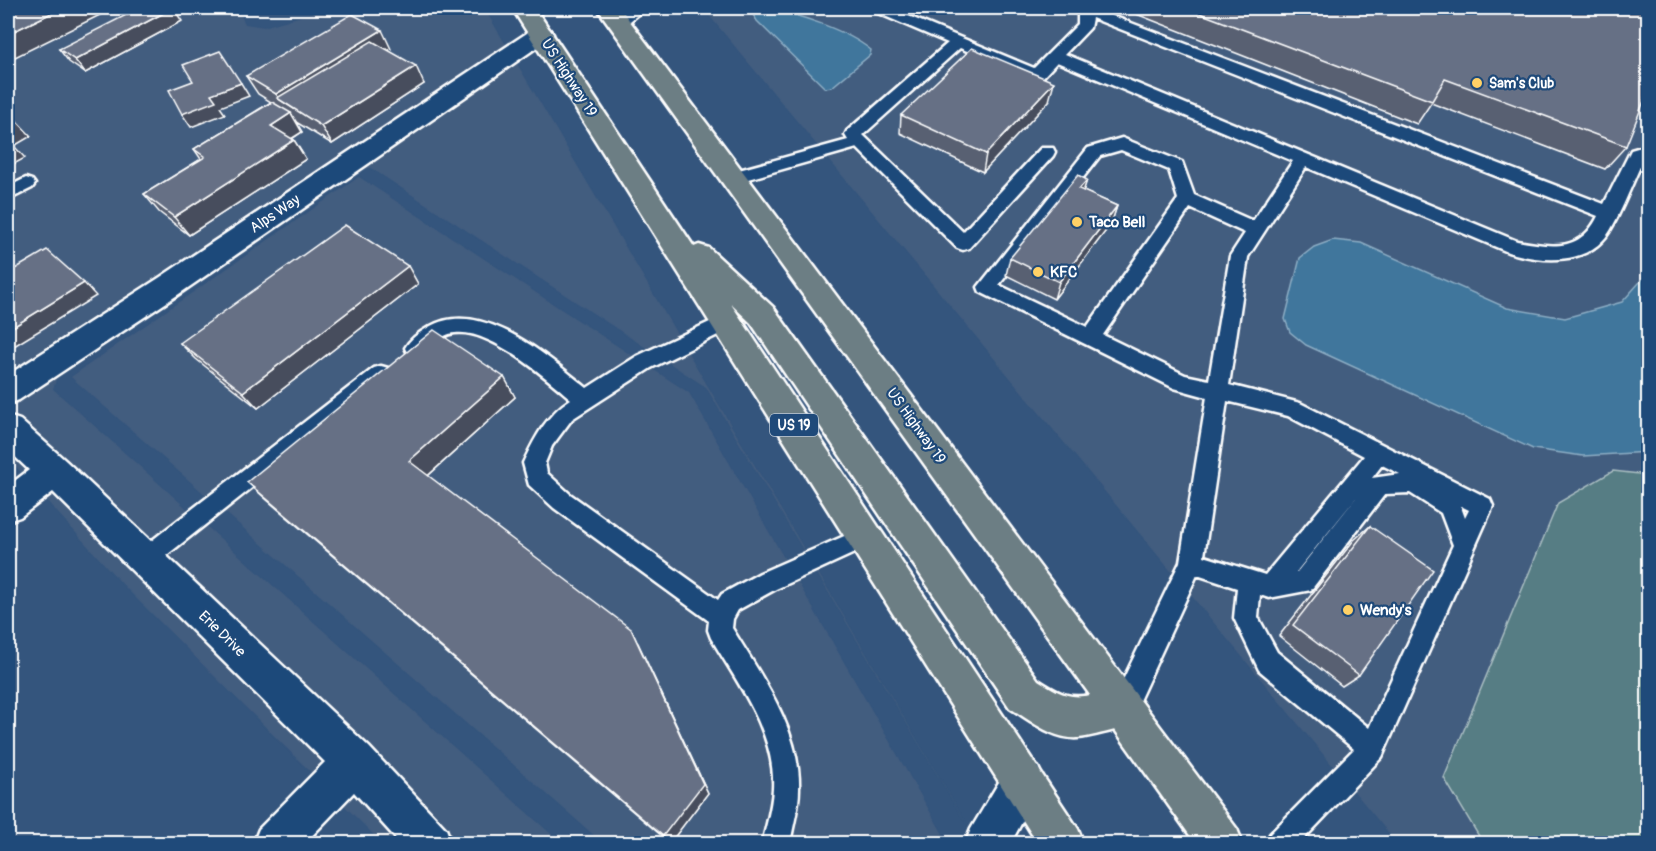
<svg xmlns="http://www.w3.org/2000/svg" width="1656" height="851" font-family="Pangolin,sans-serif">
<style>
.built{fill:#435d7f}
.green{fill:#567d84;stroke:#aabec2;stroke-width:1.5}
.water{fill:#40769c;stroke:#8cadc4;stroke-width:1.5}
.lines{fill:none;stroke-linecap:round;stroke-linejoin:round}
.lane-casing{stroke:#fff;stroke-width:5}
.street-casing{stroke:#fff;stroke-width:5}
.highway-casing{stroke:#fff;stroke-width:5}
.lane{fill:#1f4a7a;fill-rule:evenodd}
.street{fill:#1f4a7a;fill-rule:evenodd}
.highway{fill:#6c7e84;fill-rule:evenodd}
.wall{fill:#586072;stroke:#fff;stroke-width:1.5}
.shaded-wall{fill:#474e5d;stroke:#fff;stroke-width:1.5}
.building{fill:#667085;stroke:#fff;stroke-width:1.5}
.poi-dot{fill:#ffd166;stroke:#1f4a7a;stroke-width:2}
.labels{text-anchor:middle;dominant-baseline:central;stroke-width:4.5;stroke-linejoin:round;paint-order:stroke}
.far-poi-label{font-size:14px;font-weight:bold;fill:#fff;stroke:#1f4a7a;text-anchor:start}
.shield{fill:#1f4a7a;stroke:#bcc9d7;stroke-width:1.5}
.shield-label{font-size:14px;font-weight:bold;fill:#fff}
.street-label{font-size:15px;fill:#fff;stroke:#1f4a7a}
.poi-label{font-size:15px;font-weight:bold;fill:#fff;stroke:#1f4a7a;text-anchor:start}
</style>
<rect width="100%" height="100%" fill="#34557d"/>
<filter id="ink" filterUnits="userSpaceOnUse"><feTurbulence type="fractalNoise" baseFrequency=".0167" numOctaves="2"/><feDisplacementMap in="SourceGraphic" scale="12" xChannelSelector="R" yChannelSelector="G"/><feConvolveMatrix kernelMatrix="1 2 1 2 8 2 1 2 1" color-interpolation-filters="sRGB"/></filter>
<g filter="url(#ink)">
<path class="built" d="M8 8H237L245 24 264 27 329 8H484L978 843 706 387 371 168 347 170 60 367 53 389 561 843H382L127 589 8 458Z
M703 8H1648V475L1613 471 1444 778 1483 843H1397Z
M359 177 689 393 948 843H603L71 377Z"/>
<path class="green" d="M1613 471 1648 475V843H1483L1444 778 1558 503Z"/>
<path class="water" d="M764 8C797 14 845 29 871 50L870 55 832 87 825 88 757 21 752 13 753 9Z
M1333 240 1361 243 1507 308 1565 318 1622 302 1648 273V452L1583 456 1533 449 1306 345 1290 332 1285 319 1300 258 1314 247Z"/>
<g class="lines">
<g class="lane-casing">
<path id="lane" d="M630 8H646L625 25H615L613 22Z
M871 8H889L1034 68 1078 24V8H1092L1604 204 1631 150 1648 145V157L1644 158C1635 176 1615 229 1603 240 1579 266 1538 261 1508 252L1306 167 1248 257 1229 385 1300 403 1490 499 1493 506 1382 757 1299 844H1267L1270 834 1354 749 1259 670 1234 618 1237 588 1197 575 1131 718 1122 722 1113 718 1109 709 1180 562 1207 397 1174 388 980 292 978 287 1088 148 1122 138 1182 162 1194 195 1253 221 1293 161 1057 62 1042 78 1036 80 960 48 863 135 963 232 1041 148H1053L1055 152 1053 156 969 248 963 250 957 248 857 148 734 183 728 181 725 177 728 173 848 140 845 135 847 131 948 43 873 11ZM1092 18 1598 216C1580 253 1552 247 1517 241L1065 54 1090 28ZM1121 150 1169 170 1178 199 1087 327 999 285 1100 156ZM1190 208 1245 233 1230 256 1209 380 1185 375 1103 335ZM1227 401 1288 416 1364 456 1265 575 1204 556ZM1382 465 1400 474 1372 478ZM1410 493 1441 513 1453 545 1369 728 1277 652 1258 617 1260 595 1269 598 1311 590 1385 494ZM1359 494 1297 572H1296ZM1461 506 1469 510 1465 518 1461 507Z
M26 178 32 180 35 184 32 188 8 200V187Z
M727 314 734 317 737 322 734 327 651 368 572 419 552 446 545 463 547 473 570 494 718 600 722 594 760 573 858 530 866 527 874 530 877 537 874 544 776 589 738 610 733 619 732 628C761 676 801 730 799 789 799 807 793 825 790 844H762C766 826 772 808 773 789 776 733 738 684 711 638L708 630 709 621 554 508 529 485 523 463C535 438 547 414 571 399 545 377 490 328 455 333 439 334 429 351 415 356L408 354 405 348C410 339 420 332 429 327 481 297 548 357 587 388L637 356Z
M381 366 388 368 391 374 388 380 153 566 145 570 137 566 133 559 137 552 374 368Z"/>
</g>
<g class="street-casing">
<path id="street" d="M541 27 549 29 553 34 549 39 179 294 19 400 8 404V375L159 278 533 29Z
M8 416 20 420 66 461 369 747 446 829 452 844H401L354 792 304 844H253L259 829 325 762 53 492 20 517 8 521V486L29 470 8 450Z
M1023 761 1038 767 1044 782 1010 844H965L971 829 1008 767Z"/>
</g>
<g class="highway-casing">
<path id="highway" d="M512 8H535L694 247 699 245 709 248 773 307 1038 680C1056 691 1067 700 1090 695L597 8H620L1237 829 1243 844H1196L1115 730C1102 733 1090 737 1078 738 1053 740 1030 720 1010 708L751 323 731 304 1078 829 1084 844H1038Z"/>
</g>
<use href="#lane" class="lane"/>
<use href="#street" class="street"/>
<use href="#highway" class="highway"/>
</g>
<path class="wall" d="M1121 8H1648L1626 146 1605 169 1431 103 1417 124Z
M182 21 85 73 69 62 59 49Z
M391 49 388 50 424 84 332 144 296 122 302 132 292 139 294 140 306 159 189 235 159 212 144 194 201 159 194 149 271 102 258 94 246 76Z
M1049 101 983 172 900 133 901 115Z
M1087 180 1083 191 1117 206 1111 224 1054 299 1006 275 1010 258Z
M408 266 418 284 258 408 196 359 180 343Z
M504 377 515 397 428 476 638 643 708 793 670 843 267 500 247 482Z
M1370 526 1359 675 1342 686 1279 636 1354 540Z"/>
<path class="shaded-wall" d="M62 8H114L13 58 8 52V34Z
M173 8 182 21 85 73 75 60Z
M382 30 391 49 294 109 280 100 276 94Z
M416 66 424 84 332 144 321 126Z
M1054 82 1049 101 983 172 986 154Z
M241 83 249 96 220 107 225 114 191 127 182 114 211 94Z
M291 113 302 132 283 144 271 126Z
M14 118 31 136 14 146 25 158 8 167V121Z
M294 140 306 159 189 235 174 217Z
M1087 180 1081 198 1079 189Z
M1117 206 1111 224 1054 299 1059 282Z
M408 266 418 284 258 408 243 392Z
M84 283 96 296 14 346 8 341V330Z
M504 377 515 397 423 480 409 461Z
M631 629 708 793 670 843 663 836Z"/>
<path class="building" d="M8 8H62L8 34Z
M140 8H173L75 60 59 49Z
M1186 8H1648V91L1626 146 1445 79 1432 101Z
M352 14 382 30 276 94 246 76Z
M372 41 416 66 321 126 277 98Z
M972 48 1054 82 986 154 901 115Z
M220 51 241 83 211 94 216 101 182 114 169 90 193 81 183 65Z
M272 102 291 113 271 126 294 140 174 217 144 194 205 157 194 149Z
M8 113 14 118 8 121Z
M1078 175 1087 180 1079 189 1117 206 1059 282 1010 258Z
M345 225 408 266 243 392 180 343Z
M47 250 84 283 8 330V273Z
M434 330 504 377 409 461 631 629 703 784 663 836 247 482Z
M1370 526 1433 570 1359 675 1293 625Z"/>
</g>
<g class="poi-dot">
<circle cx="1477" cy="83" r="6"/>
<circle cx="1077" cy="222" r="6"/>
<circle cx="1038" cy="272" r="6"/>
<circle cx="1348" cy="610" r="6"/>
</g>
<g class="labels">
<g class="far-poi-label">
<text x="1489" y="83">Sam's Club</text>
</g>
<rect class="shield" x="770" y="414" width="48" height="22" rx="4.5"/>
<g class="shield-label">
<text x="794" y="425">US 19</text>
</g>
<g class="street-label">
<text transform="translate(569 78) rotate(57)">US Highway 19</text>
<text transform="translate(275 214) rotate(-34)">Alps Way</text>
<text transform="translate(916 426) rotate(54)">US Highway 19</text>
<text transform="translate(222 634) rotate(44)">Erie Drive</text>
</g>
<g class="poi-label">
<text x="1089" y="222">Taco Bell</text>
<text x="1050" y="272">KFC</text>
<text x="1360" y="610">Wendy's</text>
</g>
</g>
<rect width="1656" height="851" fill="none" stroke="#1f4a7a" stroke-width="30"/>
<rect x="15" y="15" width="1626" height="821" fill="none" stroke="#fff" stroke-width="2" filter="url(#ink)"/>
</svg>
